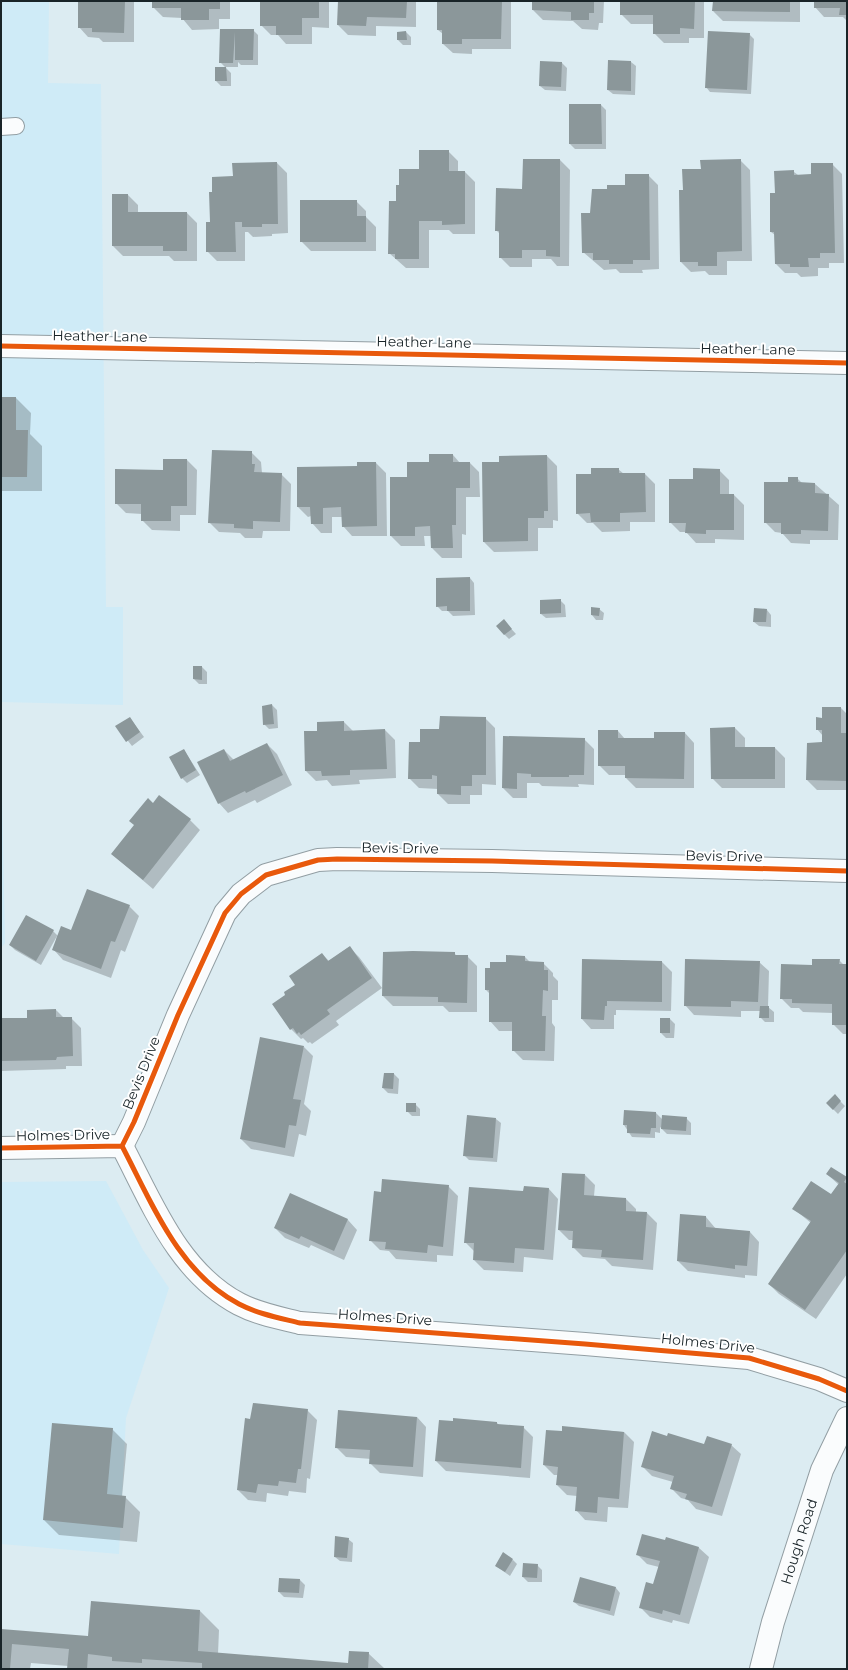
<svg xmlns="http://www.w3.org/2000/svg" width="848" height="1670" font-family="Montserrat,sans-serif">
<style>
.built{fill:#cfebf7}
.shadow{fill:#0003}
.building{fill:#8b979a}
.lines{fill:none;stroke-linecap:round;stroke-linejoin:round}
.service-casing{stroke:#929ea3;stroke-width:18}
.minor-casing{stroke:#929ea3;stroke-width:24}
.service{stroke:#fafcfd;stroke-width:16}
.minor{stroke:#fafcfd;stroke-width:22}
.cycleway-casing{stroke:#fff;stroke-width:8}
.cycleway{stroke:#e8590c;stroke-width:5}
.labels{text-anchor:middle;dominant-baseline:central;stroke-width:4;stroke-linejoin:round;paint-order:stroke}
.street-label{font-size:14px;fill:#192428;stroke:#fff}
</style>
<rect width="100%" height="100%" fill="#dcecf2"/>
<path class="built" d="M1 1H49L48 83 101 84 106 607H123V705L1 702Z
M1 737 5 943 1 948Z
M106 1181 143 1250 169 1288 126 1418 119 1554 1 1544V1182Z"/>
<path class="shadow" d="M79 1H134V42H103L99 38 88 37 79 27Z
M153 1H230V19H219V29L192 30 182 18 163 17 153 7Z
M261 1H329V28L312 27V44H286L278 35H271L261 25Z
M339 1H416V27L376 26V36L348 35 338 25Z
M438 1H511V49H472V54L453 53 443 44V34L438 30Z
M533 1H604L603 23H599L598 30 582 29 573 21 543 20 533 10Z
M621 1H704V38H689V43H664L654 33V24H631L621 14Z
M714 1H800V22L723 21 713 11Z
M815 1H847V21L843 17H824L815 7Z
M221 30H253L258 35V65H241L238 62V67H225L231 73V86H221L216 81 226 68 220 62Z
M406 32 411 37V45H403L398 40Z
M749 34 754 39 751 94 710 92 706 87Z
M541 62 562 63 567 68 566 91 545 90 540 86Z
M631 62 636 66 635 95 613 94 608 90Z
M601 105 606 110V149H575L570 144Z
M448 151 458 161V172H465L475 182V234H453L449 230H429V268H406L389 253 400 186Z
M560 160 570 170 569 266H557L551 259H532V267H510L500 257V234L496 230 523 190Z
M740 160 750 170 752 261H727V275H709L705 271 691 272 681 262 684 191 702 170Z
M277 163 287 173 288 233 272 234V236L253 237 248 232H245V261H217L207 251 213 193Z
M832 164 842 174 844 263H829V268H818V276L801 277 797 273H785L776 264 775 235 771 232 776 194 794 172 798 175H812Z
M648 175 658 185 659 269 642 270 643 273H620L616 269 604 270 583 252 590 214 608 190 626 186Z
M113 195H128L138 205V213H187L197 223V261H174L169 256H123L113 246Z
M356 201 366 211V217L376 227V251H311L301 241Z
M1 398H16L31 413 30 434 42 446V491H1Z
M251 452 261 462 262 473 281 474 291 484 290 531H263L262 538H245L240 533 219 532 209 522Z
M453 455 460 463H470L479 472 480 497H466V535L462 534V558H442L432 548V536H424L425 546H401L391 536 408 478 430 463Z
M547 456 557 466 558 521 553 520V528H538V551L494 552 484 542 483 463H500Z
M187 460 197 470 196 515H180V531L152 530 142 520V514L126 513 116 503 164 471Z
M376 463 386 473 387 536H352L343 526 342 517H332V533H321L312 523 311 516 308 517 298 507 358 467Z
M618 469 624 474H645L655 484V522H630V531L602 532 593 523H587L577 513 592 475Z
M719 470 729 480V495H734L744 505V540L715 539V543H696L686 532H680L670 522 694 480Z
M797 478 803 484H815L839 505 838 540H810V544L791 543 782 533 775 532 765 522 789 483Z
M470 578 474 583 475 615 453 616 448 611H442L437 606Z
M560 600 565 605 566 617 546 618 541 614Z
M599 609 604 613 603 620H596L592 615Z
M767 610 771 615V627L759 626 754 622Z
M504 621 516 634 509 639 504 634Z
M202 667 207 672V684H199L194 679Z
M272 705 277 710 278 728 269 729 264 724Z
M823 708H841L847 714V790H817L807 780 823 743V736L817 729 823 719Z
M130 718 144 737 132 746 117 727Z
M485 718 495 728 496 785 482 784V795H470V804H448L438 794V789L419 788 409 778 421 743 440 730Z
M344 722 353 731 385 730 395 740 396 778 359 780 360 784 332 786 327 780 316 781 306 771 318 732Z
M735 728 745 738V748H775L785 758V788H722L712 778Z
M618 731 625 739H655L685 733 694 743V788H636L626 778V775H609L599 765Z
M504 737 584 739 594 749V785L578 784 579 787 542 786 539 783H527V798H513L503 788Z
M267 744 277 754 292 785 257 803 255 800 228 813 219 803 224 750 234 760Z
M184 750 200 775 187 783 182 778Z
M154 804 190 820 200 830 153 889 112 854Z
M129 906 139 916 125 952 121 950 111 978 63 960 54 950 57 936 41 965 15 950 10 945 53 931 59 937Z
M349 947 359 957 382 988 336 1021 339 1025 312 1044 310 1042 308 1043 303 1038 301 1039 291 1029 296 985 322 954 329 961Z
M454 953 457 956H467L477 966V1012H449L443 1006H393L383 996Z
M525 957 530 962 543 963 553 973V976L558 981V1000H552V1023L555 1027 554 1061 523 1060 513 1050V1031H499L490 1021V994L486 990 491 969Z
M839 960 844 965H847V1034H843L833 1024V1013L803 1012 799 1008H791L781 998 813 966Z
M662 962 672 972 671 1011 616 1010V1015H614V1029H591L582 1019Z
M759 962 769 971 768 1007 774 1012V1022H765L760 1017V1011H741V1017L694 1015 685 1005Z
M56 1010 64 1018H71L81 1028 82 1066H66V1069L1 1071V1019H28Z
M661 1019H670L675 1024 674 1038H666L661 1033Z
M304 1047 313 1056 304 1104 311 1111 306 1136 299 1134 294 1157 251 1149 241 1139Z
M385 1074H394L399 1079 398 1094 388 1093 383 1088Z
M835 1096 845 1106 838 1114 833 1109Z
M415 1104 420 1109V1116H412L407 1111Z
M625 1111 656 1113 663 1120 686 1118 691 1123V1135L667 1134 660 1127V1133L655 1132V1138L632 1137 624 1125Z
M496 1119 501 1123 497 1162 469 1160 464 1155Z
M831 1168 847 1179V1274L816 1319 779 1294 769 1284 811 1223 794 1209 832 1196 839 1185 827 1174Z
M585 1175 595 1185 594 1196 626 1199 636 1209V1212L647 1213 657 1223 653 1270 612 1266 605 1259 583 1257 573 1247V1240H569L559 1230Z
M448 1186 458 1196 453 1256 437 1255V1262L396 1259 389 1251 380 1250 371 1241 382 1193Z
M549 1189 558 1199 553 1260 524 1257 523 1272 484 1270 474 1260 475 1252 465 1242 524 1192Z
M706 1217 716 1229 750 1232 759 1242 757 1276 745 1275V1278L688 1271 678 1261Z
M348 1220 357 1230 344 1260 311 1245 309 1248 285 1238 275 1228Z
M307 1410 317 1420 310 1479 307 1478 306 1493 289 1491 288 1496 267 1493 266 1502 248 1500 238 1490 251 1420Z
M417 1417 426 1427 423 1477 380 1473 370 1463 371 1459 346 1457 336 1447Z
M497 1423 499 1425 523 1427 533 1437 530 1478 446 1471 436 1461Z
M53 1424 112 1429 127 1444 122 1497H125L140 1512 137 1542 59 1535 44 1520Z
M563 1427 624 1432 634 1442 628 1508 608 1507 607 1522 585 1520 576 1510 577 1496 567 1495 557 1485 558 1475H554L544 1465 563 1432Z
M667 1437 705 1446 731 1445 741 1454 722 1516 696 1509 688 1500 681 1498 671 1488 673 1482 652 1476 642 1466Z
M348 1539 353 1543 352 1562 340 1561 335 1557Z
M666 1541 699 1548 709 1557 689 1624 673 1620 672 1623 650 1617 640 1607 654 1586 659 1567 647 1564 637 1554Z
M513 1560 517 1564 510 1576 496 1566Z
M537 1565 542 1570V1582H528L523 1577Z
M300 1580 305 1585 303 1598 284 1597 279 1592Z
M616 1588 620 1593 614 1616 579 1606 574 1602Z
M200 1611 219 1630 218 1654 349 1664 368 1653 385 1669H68V1666L31 1663 30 1669H1V1630L89 1637Z"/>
<path class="building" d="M78 1H125L124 33 92 32V28H78Z
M152 1H220V9H209V20H181V8H152Z
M260 1H319V18H302V35H276V26H260Z
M338 1H407L406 18 367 17 366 26 337 25Z
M437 1H502L501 39H462V44H442V30H437Z
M532 1H594V13H589V20H571V12L532 10Z
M620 1H695L694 29 680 28V34H653V15H620Z
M713 1H790V12L712 11Z
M814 1H847V15H839L840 8H814Z
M220 29H254L253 60H235V32L233 63H219Z
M406 31 407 40H397V32Z
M708 31 750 33 747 90 705 88Z
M608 60 631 61V91L607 90Z
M540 61 562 62 561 87 539 86Z
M215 67H226L227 81H215Z
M569 104H601L602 144H569Z
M419 150H449V171H465V224L442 225V221H419V259H395V254H388L389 201H396V185H399V169H419Z
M523 159H560V257L546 256V250H522V258H499V231H495L496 188 522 189Z
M741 159 742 251 717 252V266H698V262H680L679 190H683L682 169H701L700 160Z
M277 162 278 224H262V227H242V222H235L236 252H206V222H210L209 192H212V177L233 176 232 163Z
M811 163H833L835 253H820V258H808L809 267H790V264H775L774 232H770V193H775L774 171 794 170V175L811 174Z
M625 174H649L650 260H633V264H609V260H593V253H582L581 213H590L592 189H607V185H625Z
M112 194H128V212H187V251H163V246H112Z
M300 200H357V216H366V242H300Z
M1 397H16V430H28L27 477H1Z
M212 450 252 451V464H255L254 472 282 473 280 522 253 521V529L234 528V524L208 523Z
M429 454H453V462H470V488H456V525H452L453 548H431L430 526 415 527V536H390V477H407V462H429Z
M547 455 548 511H544V518H528V541L483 542 482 462H499V456Z
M163 459H187V506H171V521H141V504H115V469L163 470Z
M357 462H376L377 526 342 527 341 507 323 508V524H311L310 507H297V467L357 466Z
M591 468H619V473H645L646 512 620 513V522H591L590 513 576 514V474H591Z
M693 468 720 469V494H734V530H706V534L685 533 686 523H669V479H693Z
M788 477H798V482L815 483V493L829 494 828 531 801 530V534H781V523H764V482H788Z
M470 577V611H447V606L436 607V578Z
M561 599V613L540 614V600Z
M591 607 600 608 599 616 591 615Z
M754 608 767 609 766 622H753Z
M504 619 512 629 504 635 496 626Z
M193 666H202V680L193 679Z
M272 704 274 724 263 725 262 706Z
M822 707H841V733H847V781L806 780 807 743 822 742V730H816V717L822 718Z
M440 716 486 717V775H472V786H461V795L437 794V776L432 775V779H408L409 742H420V729H439Z
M130 717 140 732 126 742 115 726Z
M344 721V731L385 729 387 769 350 770V775L322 776 321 771H305L304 731H317V722Z
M735 727V747H775V779H711L710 728Z
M598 730H618V738H654V732H685L684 779 625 778V766H598Z
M503 736 585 738 584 775H569V777H531V774L517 773V789L502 788Z
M267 743 283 775 246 793 245 791 218 804 197 762 224 749 230 761Z
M184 749 196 770 181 779 169 757Z
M159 795 191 819 143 880 111 854 134 825 129 821 148 798 153 803Z
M87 889 130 905 115 942 111 941 101 969 52 950 61 926 71 930Z
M26 915 54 930 36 961 9 945Z
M350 946 372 978 327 1010 330 1014 301 1035 299 1032 297 1034 293 1028 290 1030 272 1004 285 995 284 992 295 985 289 976 322 953 328 961Z
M413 951 455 952V955H468L467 1003 438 1002V997L382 996 383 952Z
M506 955 525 956V961L544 962V970H548V991L543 990 542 1016H546L545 1051H512V1022H489V990H485V968H490V962H506Z
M582 959 662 961V1002L607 1001V1006H605L604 1020 581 1019Z
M685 959 760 961 758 1002 731 1001V1007L684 1006Z
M812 959H840L839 964H847V1025H832V1004L792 1003V999H780L781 964 812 965Z
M760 1006H769V1018H759Z
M56 1009V1017H72L73 1056 57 1057 56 1060 1 1061V1018H27V1010Z
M660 1018H670V1033H660Z
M260 1037 304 1046 293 1099 301 1100 296 1126 289 1125 285 1148 240 1139Z
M384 1073H394L393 1089 382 1088Z
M835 1094 841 1101 833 1110 826 1103Z
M406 1103H416V1112H406Z
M624 1110 656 1112V1128H651L650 1134 627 1133V1125H623Z
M467 1115 496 1118 493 1158 463 1156Z
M662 1115 687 1117 686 1131 661 1129Z
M831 1167 847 1177 844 1182 847 1184V1250L805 1310 768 1284 811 1221 792 1209 811 1181 831 1194 839 1183 826 1174Z
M562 1173 585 1174 584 1195 626 1198V1211L647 1212 643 1260 601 1257 602 1250 572 1248 573 1231 558 1230Z
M382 1179 449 1185 443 1247 428 1245 427 1253 385 1249 386 1242 369 1241 374 1191 381 1192Z
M524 1186 549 1188 544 1250 515 1248 514 1263 473 1260 474 1243H464L469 1187 523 1191Z
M290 1193 348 1219 334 1251 301 1236 299 1239 274 1228Z
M680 1214 706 1216V1227L750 1231 747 1266 735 1265V1269L677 1261Z
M253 1403 308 1409 301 1469H298L296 1483 279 1481 278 1486 258 1484 256 1493 237 1490 245 1418 250 1419Z
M338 1410 417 1417 413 1467 369 1464 370 1450 335 1448Z
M453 1418 497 1422V1424L524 1426 521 1468 435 1461 439 1420 453 1421Z
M52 1423 113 1428 107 1494 126 1496 123 1528 43 1520Z
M562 1426 624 1432 619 1499 598 1497 597 1513 575 1511 577 1487 556 1485 558 1467 543 1465 546 1430 562 1431Z
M652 1431 667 1436 668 1433 704 1444 707 1436 732 1444 712 1507 685 1499 687 1494 670 1489 674 1476 641 1467Z
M642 1534 665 1540 666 1537 699 1547 680 1615 663 1610 662 1614 639 1608 646 1582 653 1584 660 1561 636 1555Z
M335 1536 349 1538 347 1558 334 1557Z
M503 1552 513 1559 505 1572 495 1566Z
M523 1563 538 1564 537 1578 522 1577Z
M580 1577 616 1587 610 1611 573 1602Z
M279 1578 300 1579 299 1593 278 1592Z
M91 1601 200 1610 198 1651 348 1663 349 1651 369 1652 368 1669H202V1663L142 1659V1663L112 1661V1657L88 1654 87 1669H67L69 1649 12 1644 10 1669H1V1629L88 1636Z"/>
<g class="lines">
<g class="service-casing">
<path id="service" d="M1 127 16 126"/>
</g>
<g class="minor-casing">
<g id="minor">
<path d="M1 346 847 363"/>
<path d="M122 1146 134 1122 178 1015 225 913 241 894 266 875 318 860 337 859 492 861 847 871"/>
<path d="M1 1148 122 1146C152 1203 178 1272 239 1304 258 1314 280 1318 300 1323L585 1344 749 1358 819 1379 847 1391"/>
<path id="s1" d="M761 1669 773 1622 822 1470 847 1418"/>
</g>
</g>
<use href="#service" class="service"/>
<use href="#minor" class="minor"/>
<g class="cycleway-casing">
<path id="cycleway" d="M1 346 847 363
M122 1146 134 1122 178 1015 225 913 241 894 266 875 318 860 337 859 492 861 847 871
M1 1148 122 1146C152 1203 178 1272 239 1304 258 1314 280 1318 300 1323L585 1344 749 1358 819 1379 847 1391"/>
</g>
<use href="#cycleway" class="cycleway"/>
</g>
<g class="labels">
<g class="street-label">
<text transform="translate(100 336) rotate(1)">Heather Lane</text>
<text transform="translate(424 342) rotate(1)">Heather Lane</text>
<text transform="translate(748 349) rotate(1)">Heather Lane</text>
<text transform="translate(400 848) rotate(1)">Bevis Drive</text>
<text transform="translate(724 856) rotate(1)">Bevis Drive</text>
<text transform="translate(141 1073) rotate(-68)">Bevis Drive</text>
<text transform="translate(63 1135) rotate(-1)">Holmes Drive</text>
<text transform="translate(385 1317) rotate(4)">Holmes Drive</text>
<text transform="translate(708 1343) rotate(6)">Holmes Drive</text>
<text stroke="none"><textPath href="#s1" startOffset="133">Hough Road</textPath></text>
</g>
</g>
<rect width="848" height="1670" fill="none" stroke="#192428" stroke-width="4"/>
</svg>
